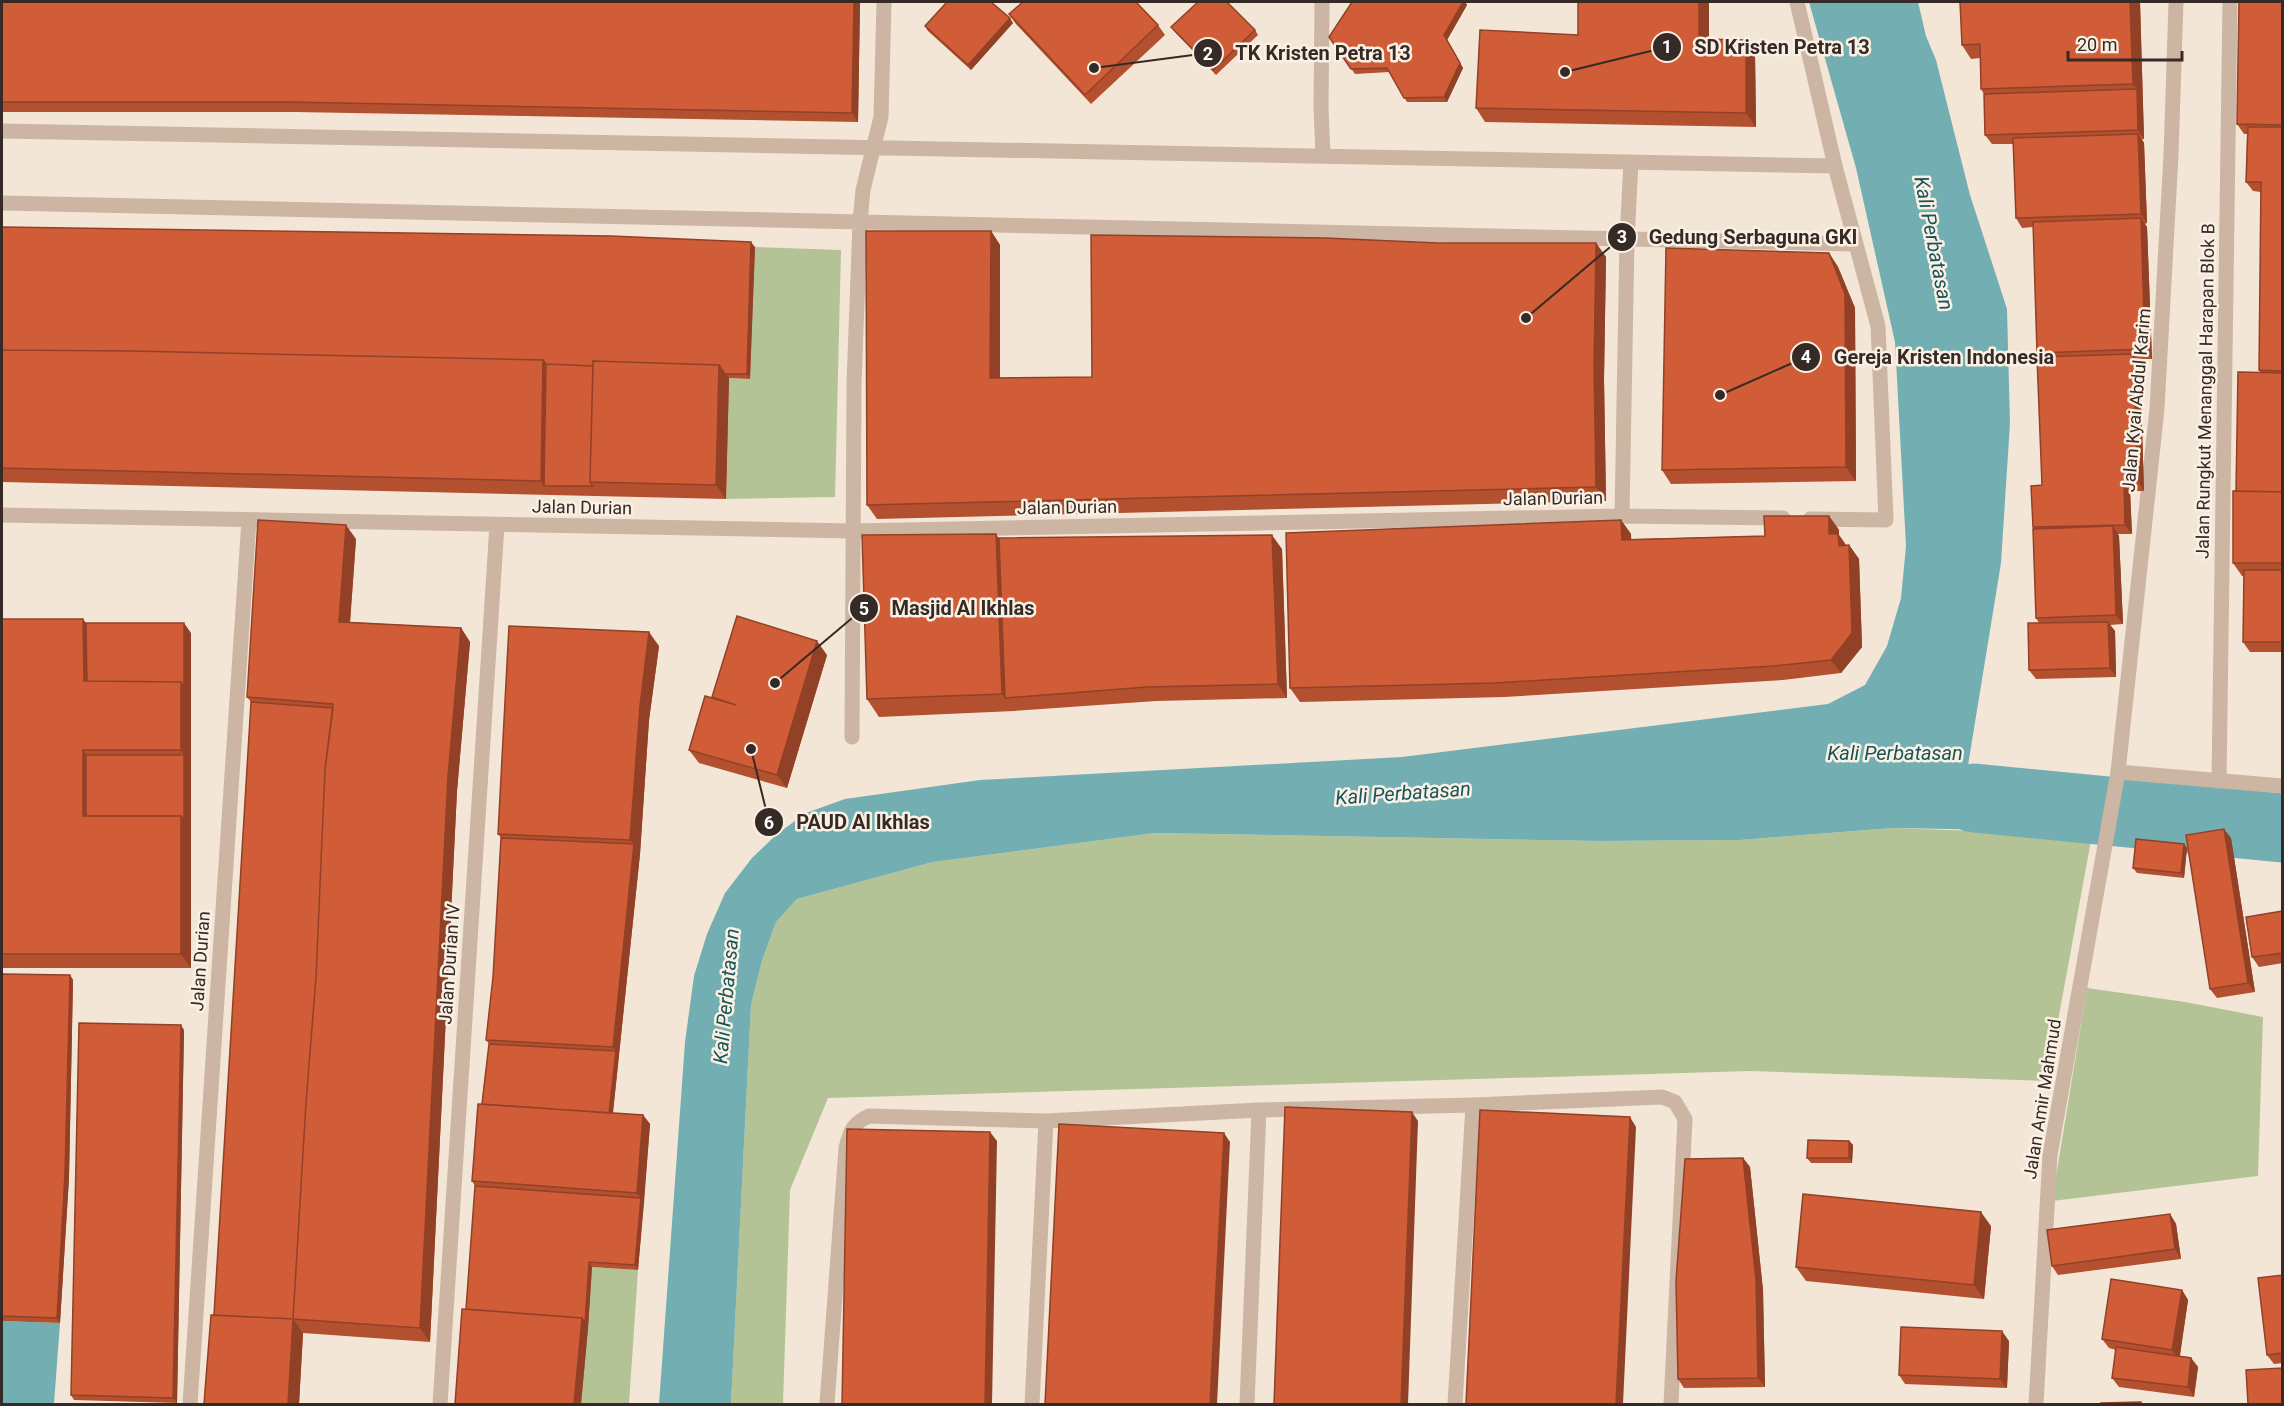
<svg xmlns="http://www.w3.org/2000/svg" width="2284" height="1406" font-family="Roboto,sans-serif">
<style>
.green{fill:#b3c395}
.water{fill:#73afb2}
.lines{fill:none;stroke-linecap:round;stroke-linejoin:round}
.river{stroke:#73afb2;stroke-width:69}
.minor{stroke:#ccb5a2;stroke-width:15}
.tertiary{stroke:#ccb5a2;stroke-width:15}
.wall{fill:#b3502f}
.shaded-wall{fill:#924126}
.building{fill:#d05d37;stroke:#924126;stroke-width:1.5}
.labels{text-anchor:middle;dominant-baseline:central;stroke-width:5;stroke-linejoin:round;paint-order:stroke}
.street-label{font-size:18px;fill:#352a25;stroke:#faf0e3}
.water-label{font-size:20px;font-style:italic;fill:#17555a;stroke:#faf0e3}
.leader{fill:none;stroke:#352a25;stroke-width:2}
.callout-dot{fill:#352a25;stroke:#faf0e3;stroke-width:2}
.mark-label{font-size:18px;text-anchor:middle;font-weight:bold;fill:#fff}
.callout-label{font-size:20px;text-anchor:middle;font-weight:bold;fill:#352a25;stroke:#faf0e3;stroke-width:5;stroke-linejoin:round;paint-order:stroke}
</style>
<rect width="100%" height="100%" fill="#f3e6d6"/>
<path class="green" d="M755 247 841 250 835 497 726 499 729 378 750 379Z
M1893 828 2092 835 2047 1081 1751 1071 828 1098 790 1190 783 1404H731L751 1005 762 961 776 922 797 899 933 862 1155 833 1599 841 1740 840Z
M2087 988 2185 1002 2263 1017 2258 1176 2052 1201Z
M592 1267 638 1270 629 1404H581Z"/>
<path class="water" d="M1809 2H1918L1926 36 1936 60 1970 195 2007 309 2010 423 2001 563 1963 796 2071 805 2068 831 1893 828 1740 840 1599 841 1155 833 933 862 797 899 776 922 762 961 751 1005 731 1404H659L685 1042 694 976 707 934 725 893 752 858 777 834 806 813 845 799 980 780 1402 757 1828 704 1865 685 1887 646 1901 598 1906 546 1895 342 1856 168Z
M2 1321 60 1323 54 1404H2Z"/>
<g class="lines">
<path class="river" d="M1974 798 2282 828"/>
<path class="minor" d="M1322 2 1321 108 1323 156
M1797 2 1835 166 1878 326 1886 520 1810 519
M2 131 1835 166
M2 203 1855 244
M2 515 853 531 1622 516 1783 518
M1622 516 1627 239 1631 162
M852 737 854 384 860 222 863 190 881 117 884 2
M2118 772 2282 786
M2219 781 2230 2
M190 1404 249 520
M440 1404 497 525
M827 1404 846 1148C850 1131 853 1123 869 1116L1046 1121 1259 1110 1473 1105 1662 1097 1675 1102 1685 1119 1671 1404
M1032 1404 1046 1121
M1247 1404 1259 1110
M1455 1404 1473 1105"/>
<path class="tertiary" d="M2036 1404 2050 1155 2118 772 2157 409 2171 155 2176 2"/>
</g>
<path class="wall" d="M2 2H860L858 122 295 112H2Z
M1352 2H1465L1467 5 1447 40 1463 68 1447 102H1407L1389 72 1355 74 1329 37Z
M1578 2H1709V39L1746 40 1755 53 1756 127 1485 122 1476 108 1578 35Z
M2140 2 2144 139H2142L2144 143 2147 223 2145 224 2147 227 2152 359H2137L2140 363 2144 491H2130L2132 534H2118L2119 536 2123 624 2110 625 2115 631 2116 677 2036 679 2029 670 2039 623 2036 618 2033 529V527L2042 485 2040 357 2037 353 2033 227 2022 228 2016 218 2013 144H1992L1985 135 1984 94 1981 89 1980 58 1971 59 1962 45Z
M2283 2V652H2250L2243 642 2244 576H2242L2233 563 2236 491 2260 372 2259 370 2261 192 2253 191 2246 182 2247 134H2244L2237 124Z
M1009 14 1158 25 1165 35 1091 104 1016 24Z
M1013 23 971 70 928 31 925 26Z
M1171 27 1255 30 1258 35 1216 75 1175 32Z
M2 227 755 247 750 379 729 378 726 499 2 482Z
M991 231 1000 245V378L1092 377 1438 243H1596L1606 257 1604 379 1606 501 877 519 867 505Z
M1829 253 1838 267 1855 308 1856 481 1671 484 1662 470Z
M1829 516 1839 530V535L1846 545H1849L1859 559 1862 647 1841 673 1783 680 1504 697 1300 702 1290 688 1621 520 1631 534V539L1765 536Z
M999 538 1282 549 1287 698 1156 701 1014 711 879 717 867 699Z
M356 539 350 622 461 628 470 642 457 791 430 1342 303 1333 299 1404H204L214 1315 251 702 247 697Z
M2 619 86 623 191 633V968H2Z
M659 646 649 720 640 854 613 1113 643 1115 650 1124 638 1270 592 1267 588 1328 581 1404H455L466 1309 475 1186 472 1181 489 1044 486 1040 493 977 501 838 498 834Z
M827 655 787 788 699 763 689 750 714 699 712 697Z
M2231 838 2255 992 2217 998 2210 989Z
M2184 844 2187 848 2184 878 2137 873 2133 868Z
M2283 911V963L2259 967 2252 957Z
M2 974 70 975 73 980 69 1178 60 1323 2 1321Z
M184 1030 177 1403 74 1400 71 1395Z
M1849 1141 1853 1145 1852 1163H1811L1807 1158Z
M1743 1158 1750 1167 1763 1290 1765 1387 1684 1388 1678 1379Z
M2170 1214 2176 1224 2181 1259 2058 1275 2052 1266Z
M1991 1226 1984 1299 1806 1281 1796 1267Z
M2283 1275V1363L2274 1364 2267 1355Z
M2182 1290 2188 1300 2180 1356 2191 1358 2198 1367 2194 1397 2119 1387 2112 1378 2116 1350 2109 1348 2102 1339Z
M2009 1341 2007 1388 1905 1384 1899 1375Z"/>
<path class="shaded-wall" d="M854 2H860L858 122 852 113Z
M1463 2H1465L1467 5 1447 40 1463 68 1447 102 1444 97V35Z
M1699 2H1709V52L1699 39Z
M2130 2H2140L2144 139 2138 130 2137 89 2133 84Z
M1010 18 1013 23 971 70 968 65Z
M1746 40 1755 53 1756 127 1746 113Z
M2138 134 2144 143 2147 223 2141 214Z
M2141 218 2147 227 2152 359 2145 349Z
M991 231 1000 245V392L990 378Z
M751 242 755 247 750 379 747 374Z
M1596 243 1606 257 1604 379 1606 501 1596 487 1594 366Z
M1829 253 1838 267 1855 308 1856 481 1846 467Z
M2133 354 2140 363 2144 491 2138 481Z
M543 360 553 374 544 486 541 481Z
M719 365 729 378 726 499 716 485Z
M2124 482 2130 491 2132 534 2125 525Z
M1829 516 1839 530V535L1848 548V560L1829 534Z
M1621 520 1631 534 1632 553 1622 540Z
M346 525 356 539 349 636 339 622Z
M2113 526 2119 536 2123 624 2116 615Z
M996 534 1008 552 1005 698 1002 694Z
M1272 535 1282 549 1287 698 1278 684Z
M1849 545 1859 559 1862 647 1841 673 1831 660Z
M83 619 93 632V686L84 681Z
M2108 622 2115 631 2116 677 2110 668Z
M184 623 191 633V968L181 954V816L184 755 181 750V682Z
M461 628 470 642 457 791 430 1342 420 1328 448 777Z
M649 632 659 646 649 720 640 854 612 1121 609 1117 616 1051 613 1047 634 844 630 840 640 706Z
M817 641 827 655 787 788 777 775Z
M83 750 93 764V820L83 816Z
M2224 829 2231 838 2255 992 2248 983Z
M2184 844 2187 848 2184 878 2181 873Z
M70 975 73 980 69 1178 60 1323 57 1318Z
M181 1025 184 1030 177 1403 173 1398Z
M1412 1112 1418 1121 1408 1404H1401Z
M643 1115 650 1124 644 1203 637 1193Z
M1630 1117 1636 1127 1623 1404H1616Z
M990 1132 997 1141 992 1404H985Z
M1224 1133 1230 1142 1217 1404H1210Z
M1849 1141 1853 1145 1852 1163 1849 1158Z
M1743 1158 1750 1167 1763 1290 1765 1387 1758 1378Z
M641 1198 644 1203 638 1270 635 1265Z
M1981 1212 1991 1226 1984 1299 1974 1285Z
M2170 1214 2176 1224 2181 1259 2175 1249Z
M589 1262 592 1267 588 1328 581 1404H574L582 1318Z
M2182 1290 2188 1300 2179 1360 2172 1350Z
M293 1319 303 1333 299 1404H288Z
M2002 1331 2009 1341 2007 1388 2000 1379Z
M2191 1358 2198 1367 2194 1397 2188 1387Z"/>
<path class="building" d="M2 2H854L852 113 288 102H2Z
M947 2H991L1010 18 968 65 925 26Z
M1023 2H1136L1158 25 1085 95 1009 14Z
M1198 2H1227L1255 30 1213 70 1171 27Z
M1352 2H1463L1444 35 1460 63 1444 97 1404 98 1387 68 1351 69 1329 37Z
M1578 2H1699V39L1746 40V113L1476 108 1480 30 1578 35Z
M1960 2H2130L2133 84 1981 89 1980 44 1962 45Z
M2239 2H2283V125L2237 124Z
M2137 89 2138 130 1985 135 1984 94Z
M2248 127H2283V371L2259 370 2261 182H2246Z
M2138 134 2141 214 2016 218 2013 138Z
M2141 218 2145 349 2037 353 2033 222Z
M2 227 611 236 751 242 747 374H725L719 365 593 361V366L546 364 543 360 131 351 2 350Z
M866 231H991L990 378 1092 377 1091 235 1325 238 1438 243H1596L1594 366 1596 487 867 505Z
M1666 248 1829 253 1845 294 1846 467 1662 470Z
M2 350 131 351 543 360 541 481 2 468Z
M2133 354 2138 481 2124 482 2125 525 2033 527 2031 486 2042 485 2037 357Z
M593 361 719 365 716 485 590 482Z
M546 364 593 366 590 482 593 486H544Z
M2238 372 2283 373V492L2236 491Z
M2233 491 2283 492V563H2233Z
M1764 516H1829V534H1838L1839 546 1849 545 1852 633 1831 660 1773 666 1494 683 1290 688 1286 533 1621 520 1622 540 1765 536Z
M258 520 346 525 339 622 461 628 448 777 420 1328 293 1319 306 1103 316 977 325 770 333 704 247 697Z
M2113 526 2116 615 2036 618 2033 529Z
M996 534 1002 694 867 699 862 535Z
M1272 535 1278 684 1146 687 1005 698 999 538Z
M2244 570H2283V642H2243Z
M737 616 817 641 777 775 689 750 705 696 736 705 712 697Z
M2 619H83L84 681 181 682V750H83V816H181V954H2Z
M2108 622 2110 668 2029 670 2028 623Z
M86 623H184V686L181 682 87 681Z
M509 626 649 632 640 706 630 840 498 834Z
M251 702 333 708 325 770 316 977 306 1103 293 1319 214 1315Z
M86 755H184V820L181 816H86Z
M2224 829 2248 983 2210 989 2186 835Z
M501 838 634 844 613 1047 486 1040 493 977Z
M2136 839 2184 844 2181 873 2133 868Z
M2283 911V953L2252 957 2246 917Z
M2 974 70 975 65 1173 57 1318 2 1316Z
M79 1023 181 1025 173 1398 71 1395Z
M489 1044 616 1051 609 1113 482 1104Z
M478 1104 643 1115 637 1193 472 1181Z
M1285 1107 1412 1112 1401 1404H1274Z
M1480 1110 1630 1117 1616 1404H1466Z
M1059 1124 1224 1133 1210 1404H1045Z
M847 1129 990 1132 985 1404H842Z
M1808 1140 1849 1141V1158H1807Z
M1743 1158 1756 1280 1758 1378 1678 1379 1676 1281 1685 1159Z
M475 1186 641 1198 635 1265 589 1262 585 1323 582 1318 466 1309Z
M1803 1194 1981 1212 1974 1285 1796 1267Z
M2170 1214 2175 1249 2052 1266 2047 1230Z
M2283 1275V1353L2267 1355 2258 1278Z
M2111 1279 2182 1290 2172 1350 2102 1339Z
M462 1309 582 1318 574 1404H455Z
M211 1315 293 1319 288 1404H204Z
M1901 1327 2002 1331 2000 1379 1899 1375Z
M2116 1347 2191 1358 2188 1387 2112 1378Z
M2283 1368V1404H2248L2246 1370Z
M2141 1402V1404H2101V1403Z"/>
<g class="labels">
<g class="street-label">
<text transform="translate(2205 391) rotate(-89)">Jalan Rungkut Menanggal Harapan Blok B</text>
<text transform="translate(2136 400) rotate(-85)">Jalan Kyai Abdul Karim</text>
<text transform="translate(1553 498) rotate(-1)">Jalan Durian</text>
<text transform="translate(582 507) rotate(1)">Jalan Durian</text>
<text transform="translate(1067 507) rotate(-1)">Jalan Durian</text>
<text transform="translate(200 961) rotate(-86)">Jalan Durian</text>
<text transform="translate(449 964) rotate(-86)">Jalan Durian IV</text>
<text transform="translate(2042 1099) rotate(-81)">Jalan Amir Mahmud</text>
</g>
<g class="water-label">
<text transform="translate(1934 243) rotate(79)">Kali Perbatasan</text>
<text x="1895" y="753">Kali Perbatasan</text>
<text transform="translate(1403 793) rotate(-4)">Kali Perbatasan</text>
<text transform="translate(726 996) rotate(-85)">Kali Perbatasan</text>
</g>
</g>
<path class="leader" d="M1565 72L1667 47M1094 68L1208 53M1526 318L1622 237M1720 395L1806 357M775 683L864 608M751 749L769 822"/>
<g class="callout-dot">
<circle cx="1565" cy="72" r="6"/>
<circle cx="1094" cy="68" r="6"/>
<circle cx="1526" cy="318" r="6"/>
<circle cx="1720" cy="395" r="6"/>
<circle cx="775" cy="683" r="6"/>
<circle cx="751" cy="749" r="6"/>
<circle cx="1667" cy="47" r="15"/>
<circle cx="1208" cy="53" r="15"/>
<circle cx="1622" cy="237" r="15"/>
<circle cx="1806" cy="357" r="15"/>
<circle cx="864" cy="608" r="15"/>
<circle cx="769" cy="822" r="15"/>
</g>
<g class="mark-label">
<text x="1667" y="53">1</text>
<text x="1208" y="60">2</text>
<text x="1622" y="243">3</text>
<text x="1806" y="363">4</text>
<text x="864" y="615">5</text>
<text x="769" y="829">6</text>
</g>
<g class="callout-label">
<text x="1782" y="54">SD Kristen Petra 13</text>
<text x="1323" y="60">TK Kristen Petra 13</text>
<text x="1753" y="244">Gedung Serbaguna GKI</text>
<text x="1944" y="364">Gereja Kristen Indonesia</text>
<text x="963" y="615">Masjid Al Ikhlas</text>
<text x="863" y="829">PAUD Al Ikhlas</text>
</g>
<rect width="2284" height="1406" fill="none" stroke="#352a25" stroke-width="6"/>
<path d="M2068 51v9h114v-9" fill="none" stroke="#352a25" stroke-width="3"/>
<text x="2077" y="51" font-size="18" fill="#352a25" stroke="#faf0e3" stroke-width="4.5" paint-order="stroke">20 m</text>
</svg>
